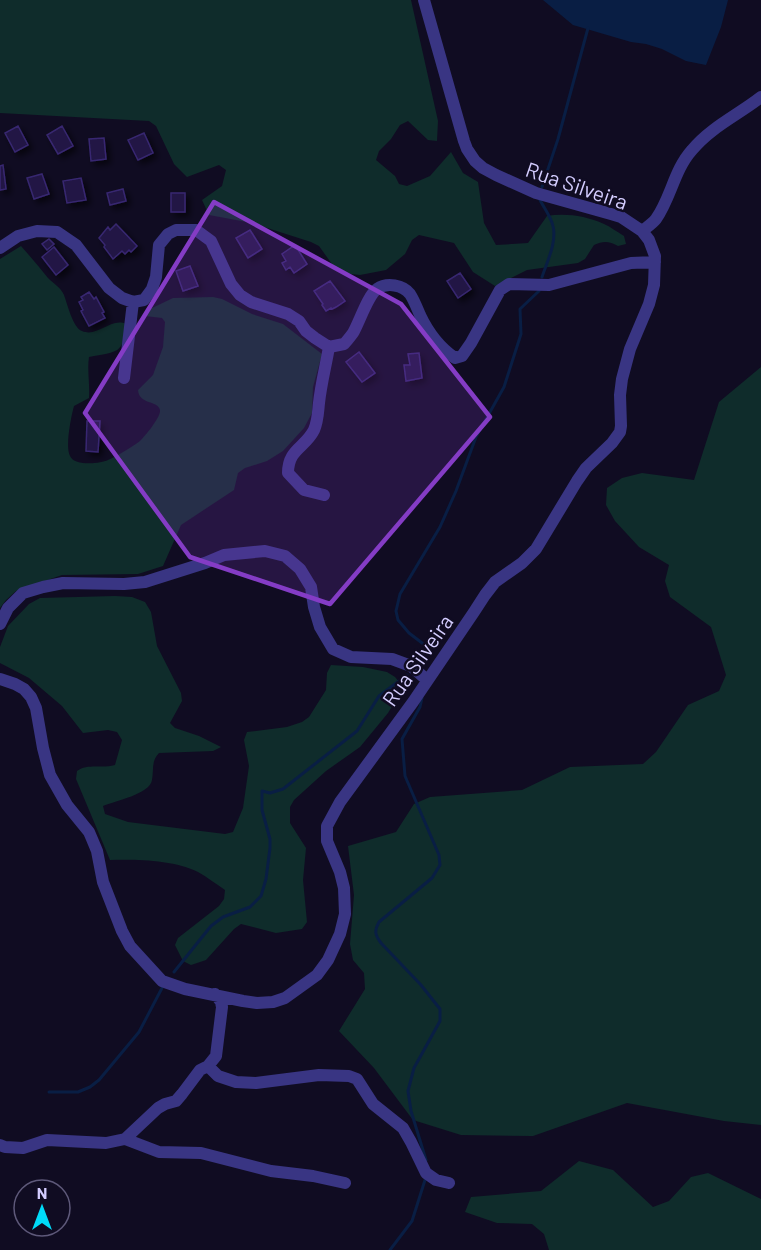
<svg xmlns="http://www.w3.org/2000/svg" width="761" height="1250" font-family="Barlow,sans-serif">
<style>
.green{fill:#0f2c2b}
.water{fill:#091e44}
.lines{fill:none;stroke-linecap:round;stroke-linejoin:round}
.stream{stroke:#091e44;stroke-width:3}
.building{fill:#211744;stroke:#382871;stroke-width:1.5;filter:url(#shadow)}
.minor{stroke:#393583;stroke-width:12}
.marked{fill:#843cc5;fill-opacity:0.2;stroke:#843cc5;stroke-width:4.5;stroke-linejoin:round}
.labels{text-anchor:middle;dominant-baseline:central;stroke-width:5;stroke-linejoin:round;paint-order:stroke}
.street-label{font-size:21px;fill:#d4cdff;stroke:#100c22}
</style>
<defs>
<filter id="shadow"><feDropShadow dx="4" dy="4" stdDeviation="3" flood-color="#0009"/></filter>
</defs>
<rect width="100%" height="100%" fill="#100c22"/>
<path class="green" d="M0 0H411L438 121 437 141 428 140 408 121 400 125 391 139 379 151 376 160 395 176 399 184 407 186 430 176 451 152 463 173 478 182 484 223 496 245 528 243 547 216C566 213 586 216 604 224 611 227 617 232 624 236L626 244 618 246C609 241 603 241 594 245L585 259 578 263 527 270 495 286 473 272 454 243 419 235 412 240 405 254 386 270 360 275 351 274 334 267 319 246 311 242 252 223 209 215 202 200 222 186 226 170 219 165 187 177 174 164 156 126 149 121 0 113Z
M21 246C30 256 39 267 48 278 53 283 61 288 64 295 67 303 73 328 82 331 97 338 111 317 126 324 123 355 118 351 89 357 87 370 90 384 89 398L74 406C71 417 65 447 70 456 74 466 100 464 108 460 116 457 133 446 140 441 145 436 161 417 160 410 158 400 139 405 138 390L153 375 163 347 165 322 162 318 145 316 146 312 150 309 173 298 213 297 222 299 252 314 283 324 322 354 313 387 312 413 304 428 283 451 267 461 245 468 238 473 234 490 181 525 163 566 138 574 62 575 16 591 6 600 0 608V259Z
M761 367V1125L724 1121 627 1103 533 1136 461 1135 413 1120 374 1068 339 1031 365 989 364 973 353 960 350 944 354 895 348 846 396 832 414 804 430 797 522 790 570 767 643 764 656 752 688 705 719 691 726 675 711 627 670 597 665 581 669 565 639 547 615 521 606 505 607 488 622 478 642 473 694 480 719 402Z
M115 596 132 597 145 602 151 612 157 646 181 693 182 701 170 723 175 728 199 736 221 747 213 751 159 753C151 761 154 769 152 780 150 794 115 801 103 806L105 814 128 822 225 834 233 832 243 808 249 766 244 740 247 732 287 727 302 722 309 717 326 690 327 673 331 665 363 667 387 672 395 677 400 683 401 691 388 713 360 747 326 771 294 800 290 807V823L306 848 303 880 307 922 302 929 276 933 241 924 234 929 206 960 191 965 183 961 175 945 178 938 219 906 224 899 225 890C216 884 207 877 198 872 175 860 135 859 110 860L76 779 77 771C88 763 102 769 115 765L122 740 117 732 108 730 83 733 62 706 29 678 0 663V647L8 626 29 604 40 598Z
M579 1161 613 1170 653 1207 669 1201 691 1177 708 1173 761 1199V1250H549L544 1234 532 1224 497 1223 465 1212 471 1197 541 1191Z"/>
<path class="water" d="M543 0H728L721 27 706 65 686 61 662 49 646 44 631 42 573 25Z"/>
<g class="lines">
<path class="stream" d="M542 187 558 139 588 28
M540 200C544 208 551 217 553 226 557 242 547 262 542 277
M413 664 426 646 409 633 398 620 396 611 400 594 440 527 456 491 476 437 504 387 521 334 520 309 539 291
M422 698 420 707 402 739 405 776 439 855 440 865 432 878 379 922C374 931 375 935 381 943L421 985 440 1009V1021L414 1068 408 1091 411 1111 426 1160
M174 972 211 926 223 917 250 907 261 896 266 879 270 848V839L262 810V791L270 793 283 789 357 731 379 696 407 675
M49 1092H78L90 1087 99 1080 139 1032 162 988
M390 1250 412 1221 425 1180"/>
</g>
<path class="building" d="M18 126 28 145 15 152 5 133Z
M62 126 73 146 58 154 47 135Z
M144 133 153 153 138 160 128 140Z
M104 138 106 159 91 161 89 139Z
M3 165 6 189 0 190V166Z
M42 174 49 194 34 199 27 178Z
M81 178 86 200 67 203 63 181Z
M123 189 126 201 110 205 107 193Z
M171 193H185V212H171Z
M116 224 137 246 131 252 129 250 125 254 122 251 113 259 104 247 105 245 99 238 108 227 110 230Z
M250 230 262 249 248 258 236 238Z
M49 239 54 244 47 250 42 244Z
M295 245 307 264 294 273 290 267 286 270 282 263 286 261 282 254Z
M54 247 68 265 56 275 42 257Z
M190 266 198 286 183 291 176 271Z
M460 273 471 289 458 298 447 281Z
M330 281 345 301 336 307 332 309 331 308 326 311 322 305 323 304 314 291Z
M89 292 94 299 96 297 104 312 102 313 105 318 89 326 81 311 83 310 79 302 83 300 81 297Z
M359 352 375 373 362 382 346 362Z
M419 353 422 378 406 381 404 365H410L408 354Z
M87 421H100L98 452 86 451Z"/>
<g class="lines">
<path class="minor" d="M642 231C647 227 652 224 656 219 671 198 674 170 692 150 711 127 738 115 761 97
M0 248 18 236 37 231 57 232 76 245 109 288 122 298 133 302 144 300 152 289 156 277 159 245 168 234 176 230H196L211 241 231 284 240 295 251 302 288 314 299 321 306 331 315 338 329 347 344 344C347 341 350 337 353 333 359 323 368 295 377 289 387 282 403 285 410 294 414 300 417 308 420 315 428 332 439 347 455 358L462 356 471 343 500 290 509 284 549 285 631 263 655 262
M124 378 133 302
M324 495 304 490 288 473C288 449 305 448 314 430 318 421 318 412 319 403 321 384 326 365 329 347
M0 624 8 608 23 593 43 587 63 583 124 584 145 582 205 563 224 555 265 551 285 556 300 569 311 587 314 607 320 627 333 649 351 657 392 659 411 666 427 680
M0 679 15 684 24 689 31 697 36 708 43 748 50 775 67 805 89 832 92 839 97 851 103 882 122 931 130 946 162 981 185 989 243 1001 257 1003 273 1002 285 998 317 975 328 960 340 934 345 914 344 888 340 872 327 841V826L340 802 413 702 474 612 485 595 495 582 522 563 536 549 577 481 586 468 612 443 620 432 621 426 620 395 622 379 630 349 649 304 654 285 655 256 649 240 642 231 621 217 611 214 536 193 496 175 483 168 475 161 467 149 464 141 424 0
M208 1066 218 1076 236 1082 256 1083 319 1075 349 1076 357 1079 373 1104 403 1128 411 1142 426 1173 436 1180 449 1183
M125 1139 159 1152 201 1153 271 1171 313 1176 345 1183
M0 1145 5 1147 23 1148 47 1140 106 1143 125 1139 158 1108 165 1104 176 1101 182 1094 200 1070 208 1066 216 1056 222 1007 221 1002 215 994"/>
</g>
<path class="marked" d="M214 202 401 304 490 417 330 604 190 557 85 413Z"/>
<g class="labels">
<g class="street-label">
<text transform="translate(577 185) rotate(19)">Rua Silveira</text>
<text transform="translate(417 660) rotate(-55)">Rua Silveira</text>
</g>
</g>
<g transform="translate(42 1208)"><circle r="28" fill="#100c22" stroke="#5e597a" stroke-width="1.5"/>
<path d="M0-4.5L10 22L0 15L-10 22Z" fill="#00dbf8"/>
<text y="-9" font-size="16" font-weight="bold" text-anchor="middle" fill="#d4cdff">N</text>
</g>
</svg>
